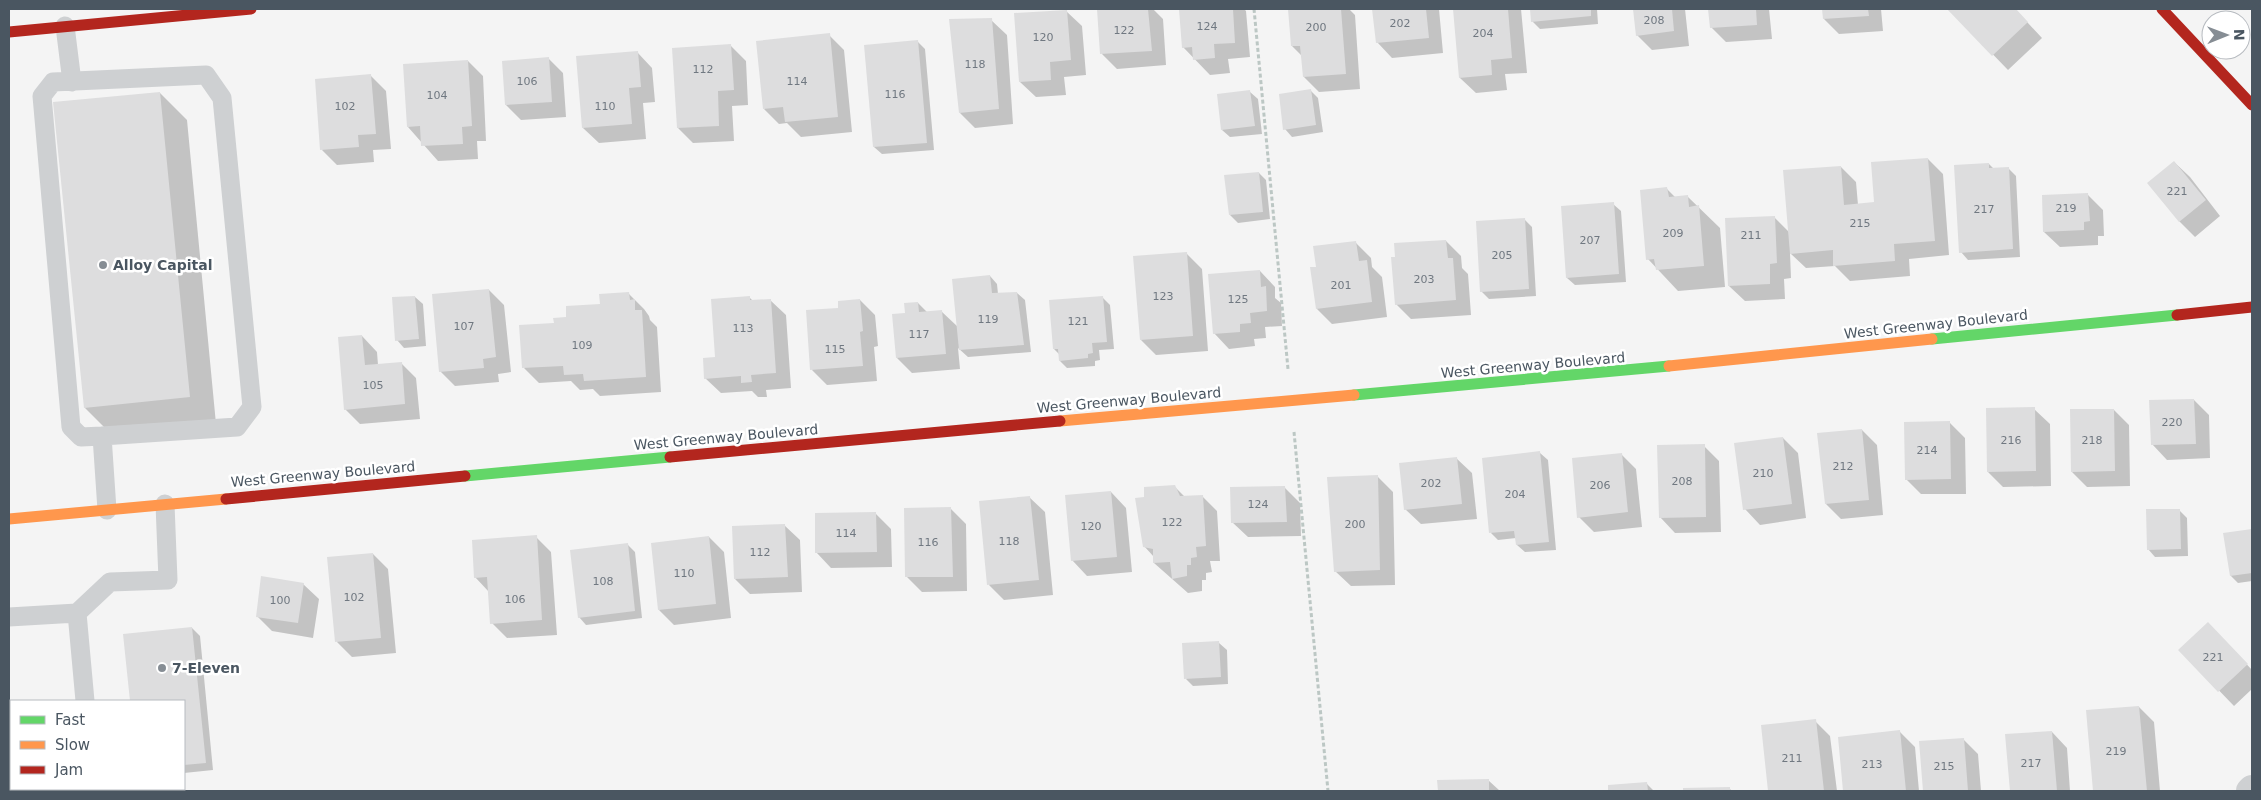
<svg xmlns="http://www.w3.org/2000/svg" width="2261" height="800" font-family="'DejaVu Sans',sans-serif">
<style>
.shadow{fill:#0003}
.building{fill:#ddddde}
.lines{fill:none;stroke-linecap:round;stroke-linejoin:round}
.path{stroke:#bcc7c4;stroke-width:3;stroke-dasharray:4 2.5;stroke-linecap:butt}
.lane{stroke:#ced0d2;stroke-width:19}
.street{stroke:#ced0d2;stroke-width:28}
.fast{stroke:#63d668;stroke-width:11}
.slow{stroke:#ff974d;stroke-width:11}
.jam{stroke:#b3261e;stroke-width:11}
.poi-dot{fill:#868d94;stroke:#fff;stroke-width:2}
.labels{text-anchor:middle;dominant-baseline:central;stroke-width:5;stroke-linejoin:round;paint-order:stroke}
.number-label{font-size:11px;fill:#707881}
.poi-label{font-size:14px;font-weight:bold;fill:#4a5661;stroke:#fff;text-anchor:start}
.street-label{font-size:14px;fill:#4a5661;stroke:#fff}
</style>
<rect width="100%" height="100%" fill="#f4f4f4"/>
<path class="shadow" d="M1099 9H1153L1163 19 1166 65 1117 69 1102 54Z
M1180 9H1244L1246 11 1250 57 1228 59 1230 73 1210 75 1183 47Z
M1289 9H1349L1355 15 1360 89 1319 92 1304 77 1302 56 1292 46Z
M1374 9H1439L1443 53 1392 58 1377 42Z
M1455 9H1521L1527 73 1505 74 1507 90 1476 93 1460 78Z
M1531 9H1597L1598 24 1540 29 1532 21Z
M1634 9H1685L1689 46 1652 50 1637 35Z
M1710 9H1769L1772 39 1726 42 1711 27Z
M1823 9H1881L1883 31 1839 34 1824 19Z
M1949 9H2015L2042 38 2008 70Z
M1066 11 1082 26 1086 75 1064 77 1066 95 1036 97 1020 82Z
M991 20 1007 35 1013 124 975 128 960 113Z
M829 35 844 50 852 132 801 137 787 123 779 124 764 109Z
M918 42 925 49 934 150 882 154 874 147Z
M731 46 746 61 748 105 732 106 734 141 693 143 678 128Z
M637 52 652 68 655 102 643 103 646 139 599 143 583 128Z
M548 58 563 73 566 117 521 120 506 105Z
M468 61 483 76 486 141H477L478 159 438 161 408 127Z
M370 75 386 91 391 149 373 150 374 162 337 165 322 150Z
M1310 90 1318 98 1323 132 1292 137 1285 129Z
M1250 92 1258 99 1262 134 1230 137 1222 130Z
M160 93 187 120 216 424 111 434 85 408Z
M1928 159 1943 174 1949 255 1909 259 1910 276 1850 281 1835 266 1806 268 1790 253 1791 278 1784 279 1785 299 1745 301 1729 286 1774 217 1789 232 1841 167 1856 182 1858 205 1876 204Z
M2174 162 2190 177 2220 216 2195 237 2179 221Z
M1989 164 1994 169 2008 168 2016 176 2020 257 1968 260 1961 252Z
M1259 173 1266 180 1270 219 1238 223 1230 215Z
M1667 189 1676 198 1688 197 1720 228 1725 287 1678 291 1648 259Z
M2088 195 2103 210 2104 236H2098V245L2060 247 2044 232Z
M1613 204 1621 211 1626 282 1575 285 1567 278Z
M1525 220 1532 227 1536 296 1489 299 1481 291Z
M1446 241 1461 256 1462 268 1468 274 1471 315 1411 319 1396 304V259Z
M1356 243 1371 258 1372 267 1382 277 1387 317 1332 324 1317 309V268Z
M1186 253 1202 269 1208 351 1156 355 1141 340Z
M1260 271 1275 287V298L1281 303 1282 326 1265 327 1266 338 1254 339 1255 346 1229 349 1214 333Z
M990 276 997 284 998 294 1017 293 1025 300 1031 352 968 357 958 348 960 369 912 373 897 358 906 314 918 303 927 312 941 311 958 327Z
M489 290 504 305 511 372 498 374 499 382 455 386 440 371Z
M629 294 644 309 649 316 650 320 657 327 661 392 600 396 593 389 580 390 571 381 539 383 524 368 555 324Z
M415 297 423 304 426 346 404 348 397 340Z
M749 297 753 301 770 300 786 315 791 388 766 390 767 397H758L752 391 721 393 705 378Z
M1102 297 1110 305 1114 349 1099 350 1100 360 1095 361V366L1067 368 1060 361 1059 354 1054 349Z
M860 300 875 315 878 346 874 347 877 381 827 385 812 370 839 309Z
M362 336 377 352 378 365 401 363 416 378 420 419 360 424 345 409Z
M2194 400 2209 415 2210 458 2167 460 2152 444Z
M2034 409 2050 424 2051 486 2003 487 1988 472Z
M2114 410 2129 425 2130 486 2087 487 2072 472Z
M1950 423 1965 438 1966 494H1921L1906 479Z
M1862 430 1877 445 1883 515 1841 519 1826 504Z
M1783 438 1798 453 1806 518 1760 525 1745 509Z
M1704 446 1719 461 1721 532 1675 533 1660 517Z
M1540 453 1548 460 1556 550 1525 552 1517 545 1516 538 1498 540 1491 533Z
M1621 454 1636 469 1642 527 1594 532 1579 517Z
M1456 458 1472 473 1477 519 1421 524 1405 509Z
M1378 477 1393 492 1395 585 1351 586 1335 571Z
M1174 486 1185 497 1202 496 1217 511 1220 561H1210L1212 572 1206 573V580H1202V591L1188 593 1154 563V557L1144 546 1145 498Z
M1284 487 1300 503 1301 536 1248 537 1232 522Z
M1111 492 1126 508 1132 572 1087 576 1072 560Z
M1029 497 1045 512 1053 595 1004 600 989 585Z
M951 509 966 524 967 591 922 592 907 577Z
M2179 510 2187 518 2188 556 2155 557 2148 549Z
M876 514 891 529 892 567 831 568 816 552Z
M784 525 800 540 802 592 750 594 735 579Z
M2252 530V581L2238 583 2231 576 2224 534Z
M536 537 551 552 557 635 507 638 492 623 489 592 475 577Z
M709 537 724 552 731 618 674 625 659 610Z
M628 545 635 552 642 618 586 625 579 617Z
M373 554 388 569 396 653 352 657 337 642Z
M303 584 319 599 313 638 272 631 257 616Z
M192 628 200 636 213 770 184 773V701H131L125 635Z
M2223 639 2252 670V689L2234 706 2180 650Z
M1219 643 1227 650 1228 684 1193 686 1186 679Z
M2139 707 2154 722 2160 791H2094L2087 711Z
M1815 721 1830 736 1837 791H1769L1762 726Z
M1900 732 1915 747 1919 791H1845Z
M2052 732 2067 748 2070 791H2011L2007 735Z
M1963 739 1978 754 1981 791H1925L1921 742Z
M1488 780 1500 791H1439V781Z
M1647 784 1654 791H1609V786Z
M1729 788 1732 791H1684V789Z"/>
<path class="building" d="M1097 9H1148L1152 51 1100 54Z
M1179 9H1233L1235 43 1214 44 1215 58 1193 60 1192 47 1182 48Z
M1288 9H1341L1346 74 1303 77 1300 46H1291Z
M1372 9H1426L1429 38 1376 43Z
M1453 9H1508L1512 58 1491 60 1492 75 1459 78Z
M1530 9H1591V16L1531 22Z
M1633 9H1672L1674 31 1636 36Z
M1708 9H1756L1757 25 1710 28Z
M1822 9H1868L1869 16 1823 19Z
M1947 9H2016L2028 22 1992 56Z
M1067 10 1071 60 1050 62 1051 80 1019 82 1014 13Z
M992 18 999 109 959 113 949 19Z
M830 33 838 117 785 122 783 107 763 109 756 41Z
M918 40 927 143 873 147 864 45Z
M731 44 734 90 718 91 719 126 677 128 672 48Z
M638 51 641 87 629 88 632 124 582 128 576 56Z
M549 57 552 102 505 105 502 61Z
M468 60 472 126 462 127 463 144 421 146 420 126 407 127 403 64Z
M371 74 376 134 358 135 359 147 320 150 315 79Z
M1311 89 1316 125 1283 130 1279 94Z
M1250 90 1255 126 1221 130 1217 94Z
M160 92 190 397 84 408 53 102Z
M1928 158 1935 241 1894 244 1895 261 1833 266V250L1790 254 1783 170 1841 166 1844 205 1874 202 1871 162Z
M2174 161 2206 200 2179 222 2147 183Z
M1989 163V168L2009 167 2013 249 1959 253 1954 165Z
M1259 172 1263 212 1229 215 1224 175Z
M1667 187 1669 197 1688 195 1689 207 1699 205 1704 266 1656 270 1654 259 1646 260 1640 190Z
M2088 193 2090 221 2084 222V230L2043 232 2042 195Z
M1614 202 1619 274 1566 278 1561 206Z
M1775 216 1777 263 1770 264V284L1728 286 1725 218Z
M1525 218 1529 289 1480 292 1476 221Z
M1446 240 1448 258H1453L1456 300 1395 305 1391 257H1395L1394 243Z
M1356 241 1359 261 1367 260 1372 302 1316 309 1310 267H1316L1313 246Z
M1187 252 1193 336 1140 340 1133 256Z
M1260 270 1261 287 1266 286 1267 311 1250 313 1251 323 1240 324V332L1213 334 1208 274Z
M990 275 992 293 1017 292 1024 345 959 350 952 279Z
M489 289 496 357 483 359 484 368 439 372 432 294Z
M629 292 630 300 635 299V310H642L646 377 584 381 583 374 564 375 563 366 522 368 519 325 554 323 553 318 566 317V306L600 304 599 294Z
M415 296 419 339 395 341 392 297Z
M750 296V300L771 299 776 373 751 375 752 382 741 383V376L704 379 703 358 715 357 711 299Z
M1103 296 1107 342 1092 343 1093 353 1088 354V358L1059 361 1058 349H1053L1049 300Z
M860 299 863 331 860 332 863 366 810 370 806 310 838 308V301Z
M918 302 919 312 942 310 946 354 896 358 892 314 905 313 904 303Z
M362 335 365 365 402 362 405 404 344 410 338 337Z
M2194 399 2196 444 2151 445 2149 400Z
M2035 407 2036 471 1987 472 1986 408Z
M2070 409H2114L2115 471 2071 472Z
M1950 421 1951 479 1905 480 1904 422Z
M1862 429 1869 500 1825 504 1817 433Z
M1783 437 1792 504 1743 510 1734 443Z
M1705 444 1706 517 1659 518 1657 445Z
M1540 451 1549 542 1516 545 1514 531 1489 533 1482 458Z
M1622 453 1628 512 1577 518 1572 458Z
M1457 457 1462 504 1404 510 1399 463Z
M1378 475 1380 570 1334 572 1327 477Z
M1175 485 1180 496 1203 495 1206 546 1196 547 1197 557 1191 558V565H1187V576L1172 579 1170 562 1153 563V549L1143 547 1135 498 1144 497V487Z
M1285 486 1287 522 1231 523 1230 487Z
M1111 491 1117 557 1071 561 1065 495Z
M1030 496 1039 580 987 585 979 501Z
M951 507 953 577H905L904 508Z
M2146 509H2180L2181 549 2147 550Z
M876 512 877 552 815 553V513Z
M785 524 788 577 734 579 732 526Z
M2252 529V573L2230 576 2223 533Z
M537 535 542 620 490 624 487 577 474 578 472 540Z
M709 536 716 604 658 610 651 543Z
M628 543 635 611 578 618 570 550Z
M373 553 381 638 335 642 327 557Z
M261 576 304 583 298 623 256 617Z
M2208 622 2248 664 2218 692 2178 650Z
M192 627 206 763 184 765V701H130L123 634Z
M1219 641 1221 677 1184 679 1182 643Z
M2139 706 2147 791H2093L2086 710Z
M1816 719 1824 791H1768L1761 725Z
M1900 730 1906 791H1843L1838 737Z
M2052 731 2057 791H2010L2005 734Z
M1964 738 1968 791H1923L1919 741Z
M1489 779V791H1438L1437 780Z
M1647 782 1648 791H1608V785Z
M1730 787V791H1683V788Z"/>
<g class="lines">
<path class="path" d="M1254 9 1288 369
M1294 432 1328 791"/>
<path class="lane" d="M65 26 72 82
M102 436 81 437 71 427 42 96 53 82 206 75 222 98 252 407 237 427 102 436 107 510
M9 617 77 613
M85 701 77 613 110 582 168 580 165 504
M9 760H11"/>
<path class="street" d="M2250 791 2252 789"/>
<path class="fast" d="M1932 339 2177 315
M1354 395 1669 366
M465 476 670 457"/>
<path class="slow" d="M1669 366 1932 339
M1060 421 1354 395
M9 519 226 499"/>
<path class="jam" d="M2162 9 2252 105
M9 32 251 9
M2177 315 2252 307
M670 457 1060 421
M226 499 465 476"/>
</g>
<g class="poi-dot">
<circle cx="103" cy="265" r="5"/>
<circle cx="162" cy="668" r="5"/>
</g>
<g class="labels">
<g class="number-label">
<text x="1654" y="20">208</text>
<text x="1400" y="23">202</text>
<text x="1207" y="26">124</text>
<text x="1316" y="27">200</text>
<text x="1124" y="30">122</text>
<text x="1483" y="33">204</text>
<text x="1043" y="37">120</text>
<text x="975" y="64">118</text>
<text x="703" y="69">112</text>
<text x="527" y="81">106</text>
<text x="797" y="81">114</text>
<text x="895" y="94">116</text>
<text x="437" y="95">104</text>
<text x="345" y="106">102</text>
<text x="605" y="106">110</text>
<text x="2177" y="191">221</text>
<text x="2066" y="208">219</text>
<text x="1984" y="209">217</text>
<text x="1860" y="223">215</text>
<text x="1673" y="233">209</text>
<text x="1751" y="235">211</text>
<text x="1590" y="240">207</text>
<text x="1502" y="255">205</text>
<text x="1424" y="279">203</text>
<text x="1341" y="285">201</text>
<text x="1163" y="296">123</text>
<text x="1238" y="299">125</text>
<text x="988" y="319">119</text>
<text x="1078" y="321">121</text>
<text x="464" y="326">107</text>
<text x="743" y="328">113</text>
<text x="919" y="334">117</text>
<text x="582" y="345">109</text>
<text x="835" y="349">115</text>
<text x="373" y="385">105</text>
<text x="2172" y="422">220</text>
<text x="2011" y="440">216</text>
<text x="2092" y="440">218</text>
<text x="1927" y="450">214</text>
<text x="1843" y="466">212</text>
<text x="1763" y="473">210</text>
<text x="1682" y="481">208</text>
<text x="1431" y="483">202</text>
<text x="1600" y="485">206</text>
<text x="1515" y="494">204</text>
<text x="1258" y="504">124</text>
<text x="1172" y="522">122</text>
<text x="1355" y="524">200</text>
<text x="1091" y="526">120</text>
<text x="846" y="533">114</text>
<text x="1009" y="541">118</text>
<text x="928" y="542">116</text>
<text x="760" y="552">112</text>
<text x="684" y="573">110</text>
<text x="603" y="581">108</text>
<text x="354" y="597">102</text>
<text x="515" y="599">106</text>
<text x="280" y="600">100</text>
<text x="2213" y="657">221</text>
<text x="2116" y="751">219</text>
<text x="1792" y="758">211</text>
<text x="2031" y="763">217</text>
<text x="1872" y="764">213</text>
<text x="1944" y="766">215</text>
</g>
<g class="poi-label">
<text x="113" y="265">Alloy Capital</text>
<text x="172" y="668">7-Eleven</text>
</g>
<g class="street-label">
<text transform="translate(1936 324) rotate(-6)">West Greenway Boulevard</text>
<text transform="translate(1533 365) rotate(-5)">West Greenway Boulevard</text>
<text transform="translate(1129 400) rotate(-5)">West Greenway Boulevard</text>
<text transform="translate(726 437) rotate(-5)">West Greenway Boulevard</text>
<text transform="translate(323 474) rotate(-5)">West Greenway Boulevard</text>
</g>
</g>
<rect width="2261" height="800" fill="none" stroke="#4a5661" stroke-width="20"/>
<rect x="10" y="700" width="175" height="90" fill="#ffffff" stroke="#b7bbc0"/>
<rect x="20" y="716" width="25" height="8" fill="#63d668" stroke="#b7bbc0"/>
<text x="55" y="725" font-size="15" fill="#4a5661">Fast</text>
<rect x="20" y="741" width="25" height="8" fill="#ff974d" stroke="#b7bbc0"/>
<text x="55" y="750" font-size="15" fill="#4a5661">Slow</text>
<rect x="20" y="766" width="25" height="8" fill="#b3261e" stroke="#b7bbc0"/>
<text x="55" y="775" font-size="15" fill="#4a5661">Jam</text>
<g transform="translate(2226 35) rotate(89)"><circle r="24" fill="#ffffff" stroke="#b7bbc0"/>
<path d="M0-4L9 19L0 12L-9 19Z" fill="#868d94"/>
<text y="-8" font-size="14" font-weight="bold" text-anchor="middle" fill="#4a5661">N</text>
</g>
</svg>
